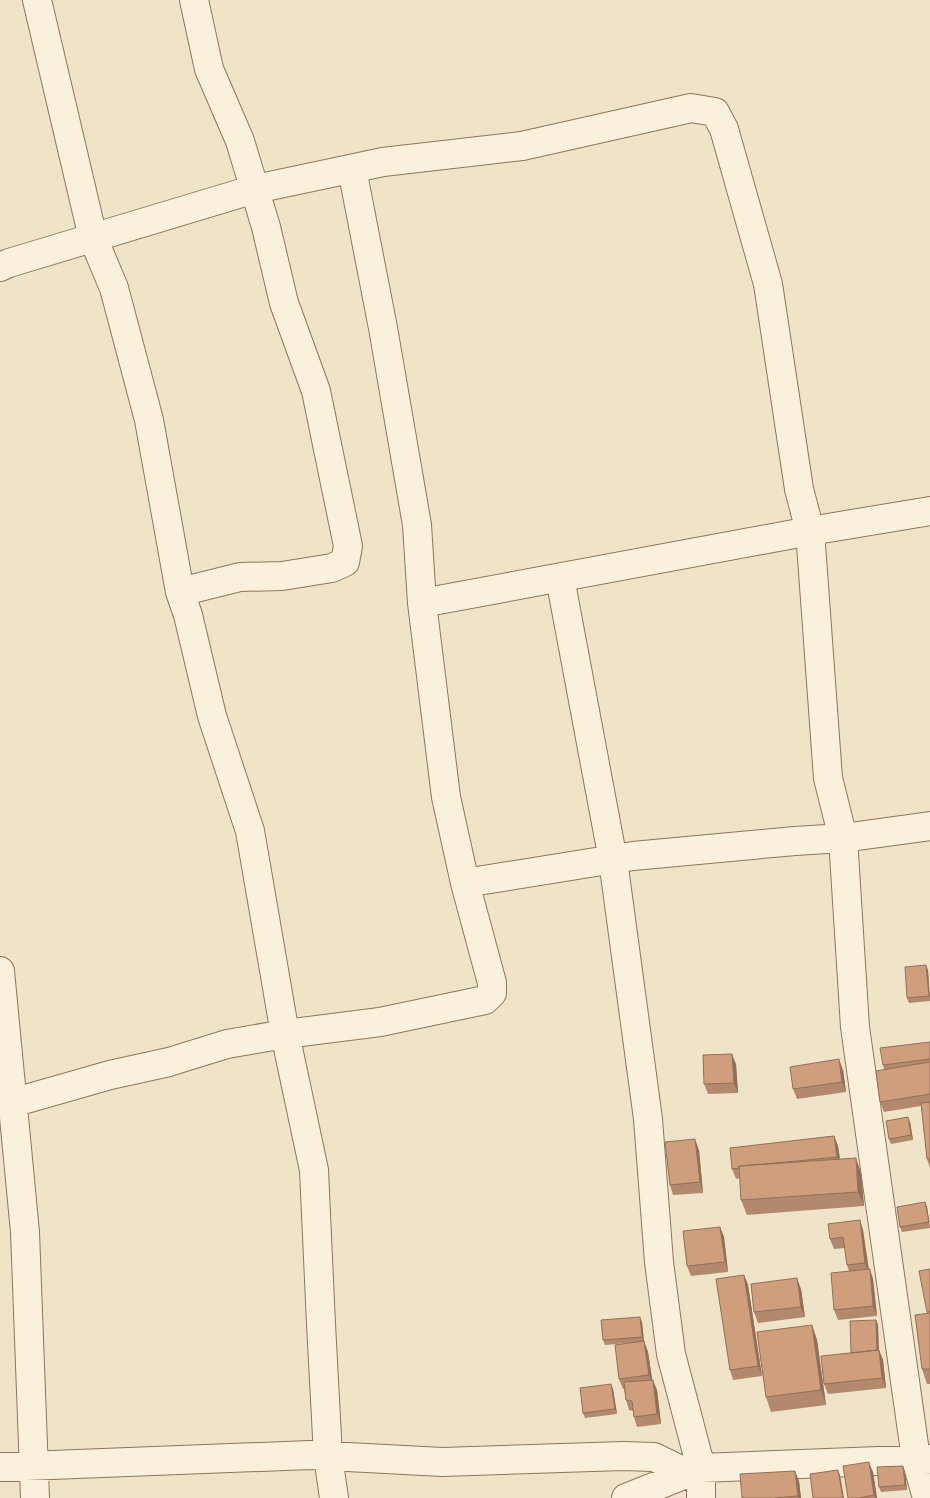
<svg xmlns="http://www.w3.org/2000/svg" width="930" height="1498" font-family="'Zilla Slab',serif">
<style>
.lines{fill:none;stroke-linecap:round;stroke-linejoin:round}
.street-casing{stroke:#8d765c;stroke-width:30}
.street{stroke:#faf1dc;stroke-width:28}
.wall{fill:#b2896c}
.shaded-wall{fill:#916f58}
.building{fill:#cf9f7d;stroke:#916f58}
</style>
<rect width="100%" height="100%" fill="#f0e4c8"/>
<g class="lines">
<g class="street-casing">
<path id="street" d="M37 0 93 238 114 288 149 420 180 592 188 615 212 716 250 831 285 1034 314 1170 321 1324 328 1456 334 1498
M0 267 9 263 255 189 383 162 522 146 691 108 715 112 724 129 768 284 799 489 810 531 828 778 843 838 855 1027 916 1459 927 1498
M560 578 613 860 648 1119 659 1262 671 1354 701 1468V1498
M180 592 240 577 282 576 332 568 345 562 348 546 316 391 284 303 266 227 240 141 209 69 194 0
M422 603 810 531 930 511
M465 883 633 856 795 841 843 838 930 826
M0 971 25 1232 35 1498
M12 1103 110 1075 169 1062 227 1044 285 1034 380 1022 485 1000 492 993V983L465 883 446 797 422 603 417 525 383 328 352 169
M0 1467 310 1455 442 1462 623 1456 654 1457 687 1473
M626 1498 701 1468 930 1459"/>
</g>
<use href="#street" class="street"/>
</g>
<path class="wall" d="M928 970 930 1001 909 1003 907 998Z
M930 1042V1168L927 1159 921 1106 884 1112 880 1102 884 1069 883 1065Z
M736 1064 738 1093 708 1094 704 1084Z
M843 1070 846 1092 797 1099 793 1089Z
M910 1122 913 1140 891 1144 889 1139Z
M834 1136 838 1146 840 1159 861 1173 864 1206 747 1215 741 1200 740 1178 736 1179 732 1169Z
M699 1150 703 1193 673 1195 670 1185Z
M925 1202 927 1207 930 1228 902 1232 900 1227Z
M860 1220 863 1230 869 1269 873 1279 877 1316 838 1320 834 1310 849 1271 847 1265 845 1248 834 1249 830 1239Z
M720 1227 724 1237 728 1272 691 1276 687 1266Z
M930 1269V1384H927L922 1369 927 1314V1312Z
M744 1275 748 1285 762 1376 733 1380 730 1370Z
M801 1289 805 1317 758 1323 754 1312Z
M876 1320 878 1325 879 1350 883 1360 886 1388 828 1394 824 1384 851 1353Z
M642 1322 644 1341 648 1352 652 1380 657 1390 661 1424 637 1427 634 1417 633 1411 629 1410 626 1400 624 1389H623L619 1379 628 1343 605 1345 603 1340Z
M812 1325 817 1340 826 1405 771 1412 766 1397Z
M613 1389 617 1414 585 1418 583 1413Z
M905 1471 907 1490 881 1492 879 1487Z
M873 1472 877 1498H848Z
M799 1481 801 1498H742Z"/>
<path class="shaded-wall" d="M926 965 928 970 930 1000 929 996Z
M732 1054 736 1064 738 1093 734 1083Z
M839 1059 843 1070 846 1092 842 1082Z
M908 1117 910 1122 913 1140 911 1135Z
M834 1136 838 1146 841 1167 837 1157Z
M695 1139 699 1150 703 1193 700 1182Z
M856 1158 861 1173 864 1206 858 1192Z
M925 1202 927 1207 930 1226 929 1222Z
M860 1220 863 1230 869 1274 865 1263Z
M720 1227 724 1237 728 1272 725 1262Z
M870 1269 873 1279 877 1316 873 1306Z
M744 1275 748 1285 762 1376 758 1366Z
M797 1278 801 1289 805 1317 801 1307Z
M640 1317 642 1322 644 1342 642 1337Z
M876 1320 878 1325 879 1358 877 1352Z
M812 1325 817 1340 826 1405 821 1390Z
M644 1341 648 1352 653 1385 649 1375Z
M879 1350 883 1360 886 1388 882 1378Z
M653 1380 657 1390 661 1424 657 1414Z
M611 1384 613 1389 617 1414 615 1409Z
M869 1462 873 1472 877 1498H875L874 1495Z
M903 1466 905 1471 907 1490 905 1485Z
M838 1470 840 1475 844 1498H843Z
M795 1471 799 1481 801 1498H798V1496Z"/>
<path class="building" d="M926 965 929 996 907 998 905 967Z
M930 1042V1059L883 1065 880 1048Z
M732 1054 734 1083 704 1084 703 1055Z
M839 1059 842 1082 793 1089 790 1067Z
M930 1062V1094L880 1102 876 1071Z
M930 1102V1159H927L921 1103Z
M908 1117 911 1135 889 1139 886 1121Z
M834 1136 837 1157 787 1162 739 1166V1168L732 1169 730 1148Z
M695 1139 700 1182 670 1185 665 1142Z
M856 1158 858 1192 741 1200 739 1166Z
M925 1202 929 1222 900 1227 897 1207Z
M860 1220 865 1263 847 1265 843 1237 830 1239 828 1224Z
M720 1227 725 1262 687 1266 683 1231Z
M870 1269 873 1306 834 1310 831 1273Z
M930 1269V1311L927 1312 919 1271Z
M744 1275 758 1366 730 1370 716 1279Z
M797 1278 801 1307 754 1312 751 1284Z
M930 1313V1369H922L915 1315Z
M640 1317 642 1337 603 1340 601 1320Z
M876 1320 877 1350 851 1353 850 1321Z
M812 1325 821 1390 766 1397 757 1332Z
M644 1341 649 1375 619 1379 615 1345Z
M879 1350 882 1378 824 1384 821 1356Z
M653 1380 657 1414 634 1417 632 1401 626 1400 624 1382Z
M611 1384 615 1409 583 1413 580 1388Z
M869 1462 874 1495 859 1498H848L843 1466Z
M903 1466 905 1485 879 1487 877 1467Z
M838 1470 843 1498H813L810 1474Z
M795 1471 798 1496 774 1498H742L740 1474Z"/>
</svg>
